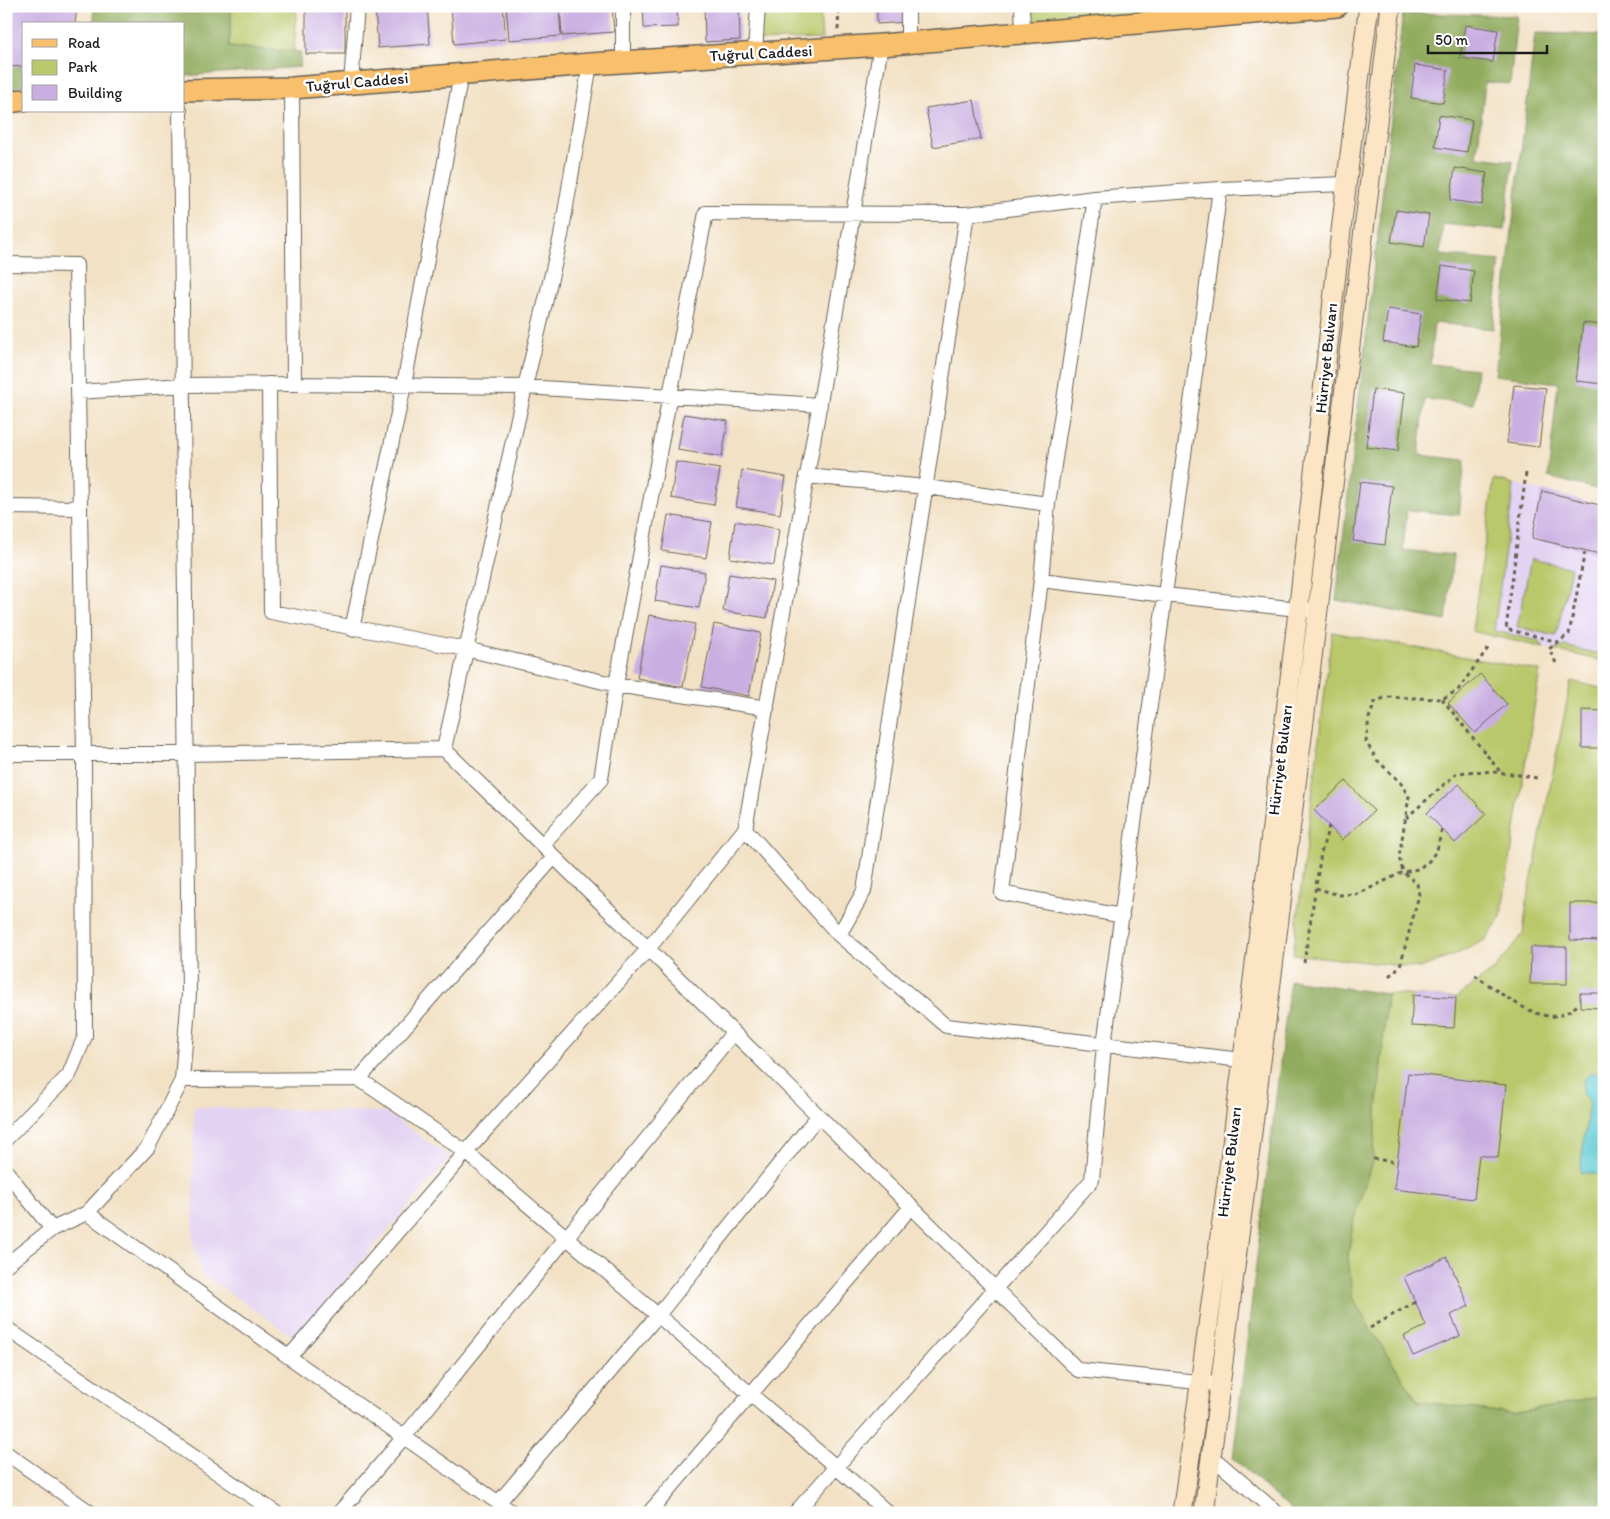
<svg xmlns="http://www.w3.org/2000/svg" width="1610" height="1519" font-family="Itim,sans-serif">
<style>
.built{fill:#e3d3f2}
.green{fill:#b9c86a;stroke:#6a7243}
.forest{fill:#92ac5e;stroke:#57643d}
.water{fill:#5cc9d1;stroke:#3c7276}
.building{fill:#c9afe1}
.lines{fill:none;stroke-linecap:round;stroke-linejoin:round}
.minor-casing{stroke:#676157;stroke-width:16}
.secondary-casing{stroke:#676157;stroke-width:21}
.primary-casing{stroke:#676157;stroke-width:24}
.path{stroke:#676157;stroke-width:3;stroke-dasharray:4 4;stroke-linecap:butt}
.minor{stroke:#fff;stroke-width:14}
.secondary{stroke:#fce5c4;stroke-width:19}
.primary{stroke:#f8bf6c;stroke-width:21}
.labels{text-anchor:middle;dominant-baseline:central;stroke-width:5;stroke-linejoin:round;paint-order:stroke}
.street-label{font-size:16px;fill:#1c1c1c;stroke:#fff}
</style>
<rect width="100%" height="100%" fill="#fff"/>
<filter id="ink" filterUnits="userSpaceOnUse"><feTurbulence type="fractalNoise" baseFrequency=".02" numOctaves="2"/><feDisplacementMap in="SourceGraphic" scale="10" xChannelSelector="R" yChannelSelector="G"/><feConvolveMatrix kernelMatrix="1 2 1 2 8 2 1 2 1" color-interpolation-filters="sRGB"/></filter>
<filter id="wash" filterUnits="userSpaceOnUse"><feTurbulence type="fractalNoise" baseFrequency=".0096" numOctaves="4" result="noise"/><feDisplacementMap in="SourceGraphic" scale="20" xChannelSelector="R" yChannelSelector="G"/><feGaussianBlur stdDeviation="1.12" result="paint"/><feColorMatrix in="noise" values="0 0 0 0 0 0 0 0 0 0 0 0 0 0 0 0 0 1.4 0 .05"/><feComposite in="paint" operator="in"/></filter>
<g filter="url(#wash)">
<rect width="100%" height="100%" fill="#f2e1c4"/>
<path class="built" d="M1494 479 1604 506V661L1472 631Z
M194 1107 385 1112 450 1157 296 1338 202 1274 193 1242Z"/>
<path class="green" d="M232 6H297L294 52 229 47Z
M758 6H822L820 10 822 39 756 41Z
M1022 6H1245L1023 33Z
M1494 479 1514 484 1494 631 1539 641 1544 648 1472 631Z
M1531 559 1571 568 1556 636 1517 627Z
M1332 632 1540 671 1501 917 1486 939 1457 954 1420 968 1293 954Z
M1564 646 1604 655V661L1554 650Z
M1571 681 1604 689V1396L1513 1414 1418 1401 1370 1328 1352 1297 1348 1255 1354 1218 1373 1159 1387 994 1456 998 1495 969 1523 934 1527 902Z"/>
<path class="forest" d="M94 6H232L229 47 301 52 300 67 184 76V24H94Z
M1403 13 1517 16 1510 84 1485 82 1477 157 1513 161 1505 230 1443 224 1440 255 1500 261 1493 329 1434 323 1430 364 1477 369 1473 404 1425 399 1419 455 1465 460 1459 515 1407 510 1403 550 1453 555 1446 621 1336 600Z
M1535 33 1604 35V491L1548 477 1558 383 1495 375Z
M24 66V86L6 87V67Z
M1290 980 1387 994 1373 1159 1354 1218 1348 1255 1352 1297 1370 1328 1418 1401 1513 1414 1604 1396V1513H1294L1233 1458Z"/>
<path class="water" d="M1591 1073 1604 1074V1175L1580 1172 1589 1100 1582 1094 1584 1079Z"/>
<g id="blocks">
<path class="building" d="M6 6H77L75 24H24V66L6 67Z
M306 6H345V54H306Z
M415 6H427L430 44 378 48 375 9Z
M451 6H503L506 39 454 44Z
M506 6H559L561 36 509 40Z
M560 6H612L614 32 562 36Z
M643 6H677L678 27 644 28Z
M704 6H739L740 40 705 42Z
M877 6H908V22L877 24Z
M1465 25 1498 30 1493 62 1460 58Z
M1415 65 1448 70 1443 103 1411 98Z
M974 100 981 139 933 147 926 108Z
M1439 115 1472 120 1467 152 1435 147Z
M1455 168 1487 173 1482 205 1450 200Z
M1396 210 1429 215 1424 247 1391 242Z
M1442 266 1474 271 1470 303 1437 299Z
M1388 309 1421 314 1416 347 1383 342Z
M1583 323 1604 325V384L1576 381Z
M1514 385 1546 388 1539 447 1507 443Z
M1373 389 1405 393 1398 451 1366 447Z
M684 414 728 421 722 457 678 450Z
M676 462 720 469 714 505 671 498Z
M742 470 786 477 780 514 736 507Z
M1360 482 1392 486 1385 545 1353 541Z
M1542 491 1604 506V555L1532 538Z
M668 515 712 522 706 558 662 551Z
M735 521 779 529 774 565 730 558Z
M661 565 705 572 699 608 655 601Z
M729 574 773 581 767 618 723 611Z
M649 615 695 624 683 687 637 678Z
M714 624 761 633 749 696 702 687Z
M1480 674 1507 704 1475 733 1448 703Z
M1582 710 1604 711V748H1582Z
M1346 781 1374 811 1342 840 1314 810Z
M1459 784 1486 814 1455 843 1427 813Z
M1570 903H1604V941L1570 940Z
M1531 947H1567V984H1530Z
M1580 993H1604V1008L1580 1007Z
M1413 995 1456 998 1454 1028 1411 1026Z
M1408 1073 1506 1085 1498 1158 1479 1155 1474 1199 1394 1189Z
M1447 1257 1469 1306 1451 1315 1460 1336 1413 1356 1404 1336 1426 1326 1404 1277Z"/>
</g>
</g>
<g filter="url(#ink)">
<use href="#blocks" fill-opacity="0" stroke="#676157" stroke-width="1"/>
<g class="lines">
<g class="minor-casing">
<path id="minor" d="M623 6V62
M908 6V43
M1022 6 1023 33
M755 52 758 6
M590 64 561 236 525 387 444 749 1078 1370 1209 1383
M351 83 357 6
M292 88 294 384
M1095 198 1048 504 1041 580 1002 893 1122 916
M6 264 76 265 84 754 85 1036 69 1075 6 1139
M269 384 271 612 466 649 616 685 767 708
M79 392 183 385 294 384 525 387 820 405
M806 476 926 487 1048 504
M6 507 80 508
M1041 580 1165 595 1308 610
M352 629 404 385 461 74
M6 754H187L444 749
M745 829 839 935 946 1026 1242 1060
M542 845 601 779 616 685 670 395 706 213 967 214 1095 198 1220 189 1345 184
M839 935 864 891 967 214
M359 1079 554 857
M182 1080 359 1079 466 1152 836 1467 888 1513
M6 1171 52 1229
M87 1213 289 1357 513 1513
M6 1265 52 1229 87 1213 148 1147 182 1080 189 994 180 111
M6 1328 276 1513
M289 1357 466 1152 648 949 745 829 853 214 881 45
M6 1453 91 1513
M1211 1456 1277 1513
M499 1502 658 1315 818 1116
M339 1513 404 1437 733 1033
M649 1513 911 1207
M795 1513 1092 1180 1104 1045 1220 189"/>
</g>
<g class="secondary-casing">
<path id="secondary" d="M1182 1513C1225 1213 1262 913 1298 612 1322 410 1341 208 1369 6
M1204 1513 1318 610 1391 6"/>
</g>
<g class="primary-casing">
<path id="primary" d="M184 90 292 88 590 64 881 45 1337 6
M6 102 24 100"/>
</g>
<path class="path" d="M838 30 839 6
M1526 473 1506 629 1559 642
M1556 663 1549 649 1569 634 1585 551
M1442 699 1502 774
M1406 818 1456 774C1476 768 1516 774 1537 778
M1316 888 1339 895 1358 894 1403 872 1418 869 1429 861 1437 850 1442 829
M1304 963 1321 853 1329 826
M1475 975C1495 989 1531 1019 1557 1016 1566 1014 1573 1009 1580 1003
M1389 976 1400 966 1419 895 1417 884 1403 872 1399 857 1409 797 1400 782 1377 760 1366 742 1369 718 1375 702 1386 697 1442 699 1458 690 1488 648
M1373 1159 1397 1162
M1370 1328 1415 1302"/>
<use href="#minor" class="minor"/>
<use href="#secondary" class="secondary"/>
<use href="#primary" class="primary"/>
</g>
</g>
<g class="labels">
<g class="street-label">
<text transform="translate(761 53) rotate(-3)">Tuğrul Caddesi</text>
<text transform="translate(357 82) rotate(-5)">Tuğrul Caddesi</text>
<text transform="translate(1326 358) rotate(-84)">Hürriyet Bulvarı</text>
<text transform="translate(1280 760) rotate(-83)">Hürriyet Bulvarı</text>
<text transform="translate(1229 1162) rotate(-83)">Hürriyet Bulvarı</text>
</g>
</g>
<rect width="1610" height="1519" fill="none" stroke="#fff" stroke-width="25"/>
<rect x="22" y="22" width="162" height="90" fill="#ffffff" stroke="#a4a4a4"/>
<rect x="32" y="39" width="25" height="8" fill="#f8bf6c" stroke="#a4a4a4"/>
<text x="68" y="48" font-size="15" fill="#1c1c1c">Road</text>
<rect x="32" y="60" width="25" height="15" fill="#b9c86a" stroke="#a4a4a4"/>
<text x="68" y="72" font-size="15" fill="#1c1c1c">Park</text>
<rect x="32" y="85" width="25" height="15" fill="#c9afe1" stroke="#a4a4a4"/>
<text x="68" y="98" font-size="15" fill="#1c1c1c">Building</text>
<path d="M1428 45v8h119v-8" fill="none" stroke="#1c1c1c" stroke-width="2.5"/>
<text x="1435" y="45" font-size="15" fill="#1c1c1c" stroke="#ffffff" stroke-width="4" paint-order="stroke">50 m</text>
</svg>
